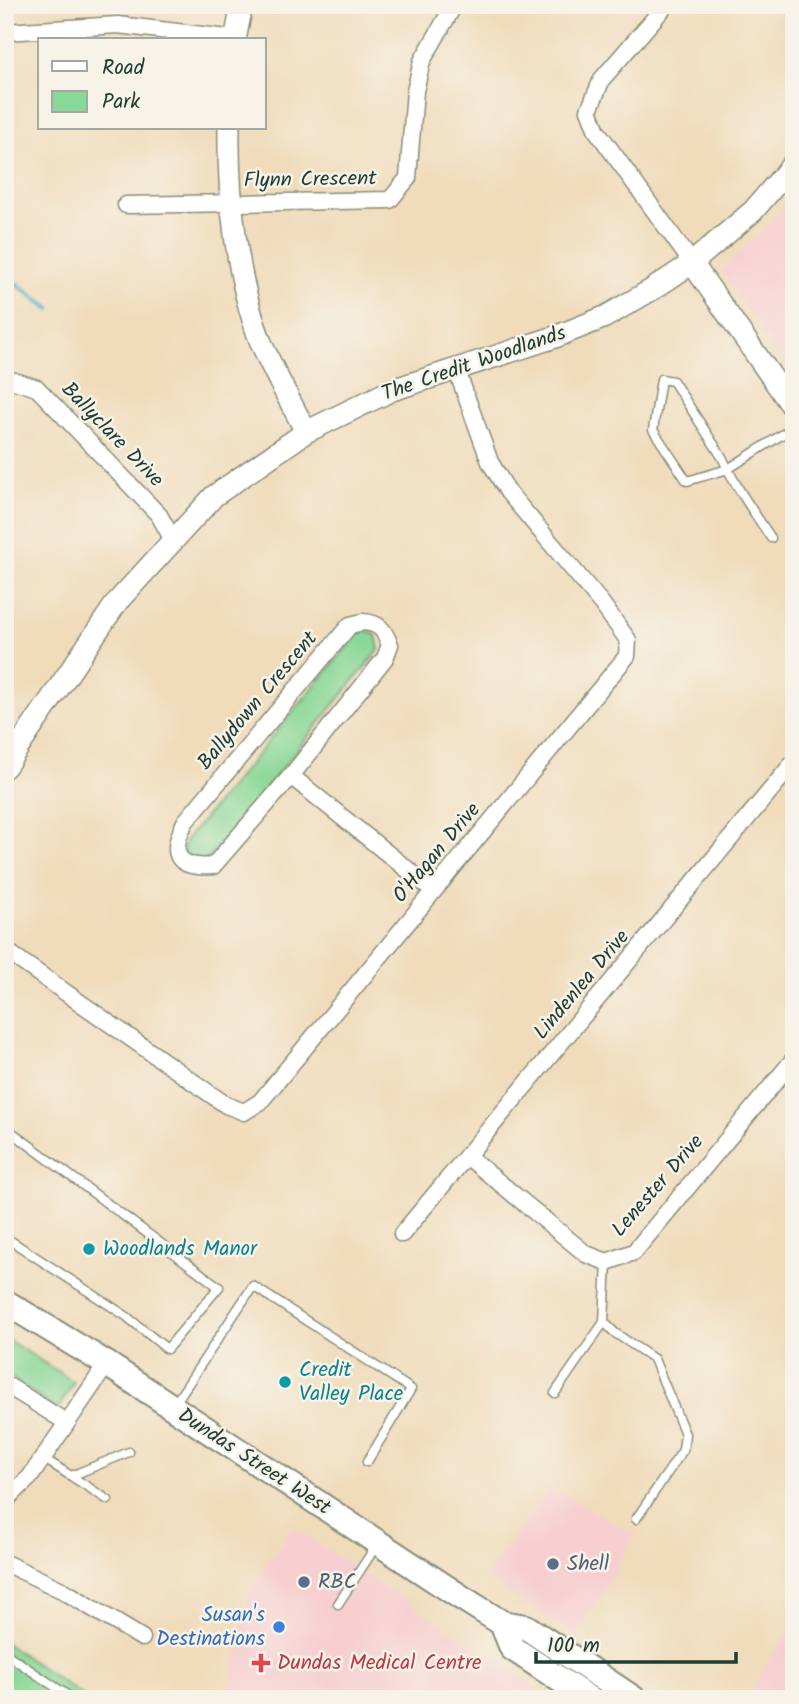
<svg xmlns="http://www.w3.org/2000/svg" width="799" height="1704" font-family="Kalam,sans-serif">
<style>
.built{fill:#f7cfd1}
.green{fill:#8ad897;stroke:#548a66;stroke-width:2}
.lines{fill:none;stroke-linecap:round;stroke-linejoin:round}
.stream{stroke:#47aec6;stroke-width:4.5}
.lane-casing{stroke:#888c78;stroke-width:11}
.street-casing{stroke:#888c78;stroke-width:19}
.secondary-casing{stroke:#888c78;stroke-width:24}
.primary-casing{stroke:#888c78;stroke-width:28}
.lane{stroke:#fff;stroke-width:8}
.street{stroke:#fff;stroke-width:16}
.secondary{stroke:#fff;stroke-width:21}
.primary{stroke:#fff;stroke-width:24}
.culture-dot{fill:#0f9aa8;stroke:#f7f3e8;stroke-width:2.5}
.service-dot{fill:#5c6f8a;stroke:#f7f3e8;stroke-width:2.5}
.shop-dot{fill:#3f7fe0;stroke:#f7f3e8;stroke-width:2.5}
.health-dot{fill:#e0444e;stroke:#f7f3e8;stroke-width:2.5}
.labels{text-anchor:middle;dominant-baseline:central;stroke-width:5;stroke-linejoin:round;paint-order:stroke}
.street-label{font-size:21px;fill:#1f3d34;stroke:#f7f3e8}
.culture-label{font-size:21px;fill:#0d838f;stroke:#f7f3e8;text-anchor:start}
.service-label{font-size:21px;fill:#4e5e75;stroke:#f7f3e8;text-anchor:start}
.shop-label{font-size:21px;fill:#366cbe;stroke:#f7f3e8;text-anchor:end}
.health-label{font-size:21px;fill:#be3a42;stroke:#f7f3e8;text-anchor:start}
</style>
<rect width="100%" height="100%" fill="#f7f3e8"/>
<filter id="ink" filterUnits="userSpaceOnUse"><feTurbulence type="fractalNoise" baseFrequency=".0143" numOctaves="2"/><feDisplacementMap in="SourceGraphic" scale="14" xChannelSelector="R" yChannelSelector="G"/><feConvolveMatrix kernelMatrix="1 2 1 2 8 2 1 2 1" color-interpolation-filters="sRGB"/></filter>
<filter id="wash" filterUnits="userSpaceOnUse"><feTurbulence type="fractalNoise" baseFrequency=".00686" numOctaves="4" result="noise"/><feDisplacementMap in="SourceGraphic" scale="28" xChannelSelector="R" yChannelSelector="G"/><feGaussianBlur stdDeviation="1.57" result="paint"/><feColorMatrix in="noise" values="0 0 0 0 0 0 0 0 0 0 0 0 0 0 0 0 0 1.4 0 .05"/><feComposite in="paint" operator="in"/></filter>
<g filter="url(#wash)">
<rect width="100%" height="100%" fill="#f0dcbb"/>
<path class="built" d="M794 200V378L721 271Z
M550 1487 636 1535 576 1636 486 1577Z
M292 1526 474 1646 552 1699H228L249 1593Z
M794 1623V1699H745Z"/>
<path class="green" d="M366 630 376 635 379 650 207 860 198 862 183 851 186 840 358 634Z
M5 1338 74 1382 59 1407 54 1408 5 1373Z
M5 1643 10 1646 87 1699H5Z"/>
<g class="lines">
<path class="stream" d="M5 275 50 309"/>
</g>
</g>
<g filter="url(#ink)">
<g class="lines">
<g class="lane-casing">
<path id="lane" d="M771 538C753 511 735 486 722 457L673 381 661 379 653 430 687 481 728 469 794 427
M5 1127 219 1287 167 1349 126 1316 5 1237
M604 1322 615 1333 654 1359 685 1434 683 1450 636 1519
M555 1393 604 1322 607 1262
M174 1405 253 1286 411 1389 367 1462
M43 1458 71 1476 129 1452
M71 1476 108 1500
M338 1604 376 1546
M5 1653 73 1699"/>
</g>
<g class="street-casing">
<path id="street" d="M666 5 602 79 589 110 597 131 692 263
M5 32 118 25 236 39
M126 205 390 200 408 178 415 91 422 61 454 5
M5 378 37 388 159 515 173 540
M363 622C380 623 384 630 390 645L385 658 291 776 213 866C176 869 169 854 185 822L350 625Z
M291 776 433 890
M5 950 226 1105 244 1112 260 1102 627 656 628 640 602 604 508 492 490 462 457 371
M467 1156 586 1254 607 1262 634 1252 794 1059
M402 1234 794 762
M5 1384 66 1422
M5 1501 30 1477 107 1364
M5 1563 64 1591 142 1638"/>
</g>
<g class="secondary-casing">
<path id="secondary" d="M235 40 242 5
M229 128C228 196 236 277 260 340 273 372 291 402 306 432
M692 263 794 409
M5 767 117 602 214 496 306 432 392 390 555 337 605 317 653 289 692 263 753 211 794 163"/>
</g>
<g class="primary-casing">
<path id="primary" d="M5 1302 107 1364 459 1596 502 1623 526 1627 634 1699
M502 1623 512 1648 589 1699"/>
</g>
<use href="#lane" class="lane"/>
<use href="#street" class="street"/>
<use href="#secondary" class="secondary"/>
<use href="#primary" class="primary"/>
</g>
</g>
<g class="culture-dot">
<circle cx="89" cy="1249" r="7"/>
<circle cx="285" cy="1382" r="7"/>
</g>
<g class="service-dot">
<circle cx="553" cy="1564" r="7"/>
<circle cx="304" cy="1582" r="7"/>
</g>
<circle class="shop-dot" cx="279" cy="1627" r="7"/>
<path class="health-dot" d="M257.5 1652.5h7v7h7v7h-7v7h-7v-7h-7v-7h7z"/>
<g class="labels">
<g class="street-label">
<text transform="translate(310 180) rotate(-1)">Flynn Crescent</text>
<text transform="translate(474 364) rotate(-19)">The Credit Woodlands</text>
<text transform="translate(112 435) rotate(46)">Ballyclare Drive</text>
<text transform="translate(258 701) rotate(-50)">Ballydown Crescent</text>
<text transform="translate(437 853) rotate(-50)">O'Hagan Drive</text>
<text transform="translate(582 985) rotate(-50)">Lindenlea Drive</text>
<text transform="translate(658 1186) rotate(-49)">Lenester Drive</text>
<text transform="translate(254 1462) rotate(33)">Dundas Street West</text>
</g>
<g class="culture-label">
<text x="103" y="1249">Woodlands Manor</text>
<text x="299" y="1370">Credit<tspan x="299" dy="24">Valley Place</tspan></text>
</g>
<g class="service-label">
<text x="567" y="1564">Shell</text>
<text x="318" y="1582">RBC</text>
</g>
<g class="shop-label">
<text x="265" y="1615">Susan's<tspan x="265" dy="24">Destinations</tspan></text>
</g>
<g class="health-label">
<text x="277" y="1663">Dundas Medical Centre</text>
</g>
</g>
<rect width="799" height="1704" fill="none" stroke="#f7f3e8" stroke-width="28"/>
<rect x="38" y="38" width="228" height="91" fill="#f7f3e8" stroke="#a1aaa0" stroke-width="2"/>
<rect x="52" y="61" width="35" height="10" fill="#ffffff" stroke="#a1aaa0" stroke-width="2"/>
<text x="102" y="74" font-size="21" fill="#1f3d34">Road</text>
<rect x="52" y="91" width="35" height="21" fill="#8ad897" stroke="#a1aaa0" stroke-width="2"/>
<text x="102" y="108" font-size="21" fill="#1f3d34">Park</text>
<path d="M536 1652v10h200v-10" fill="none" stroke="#1f3d34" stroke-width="3.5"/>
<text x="547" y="1652" font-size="21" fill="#1f3d34" stroke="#f7f3e8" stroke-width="5" paint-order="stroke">100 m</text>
</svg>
